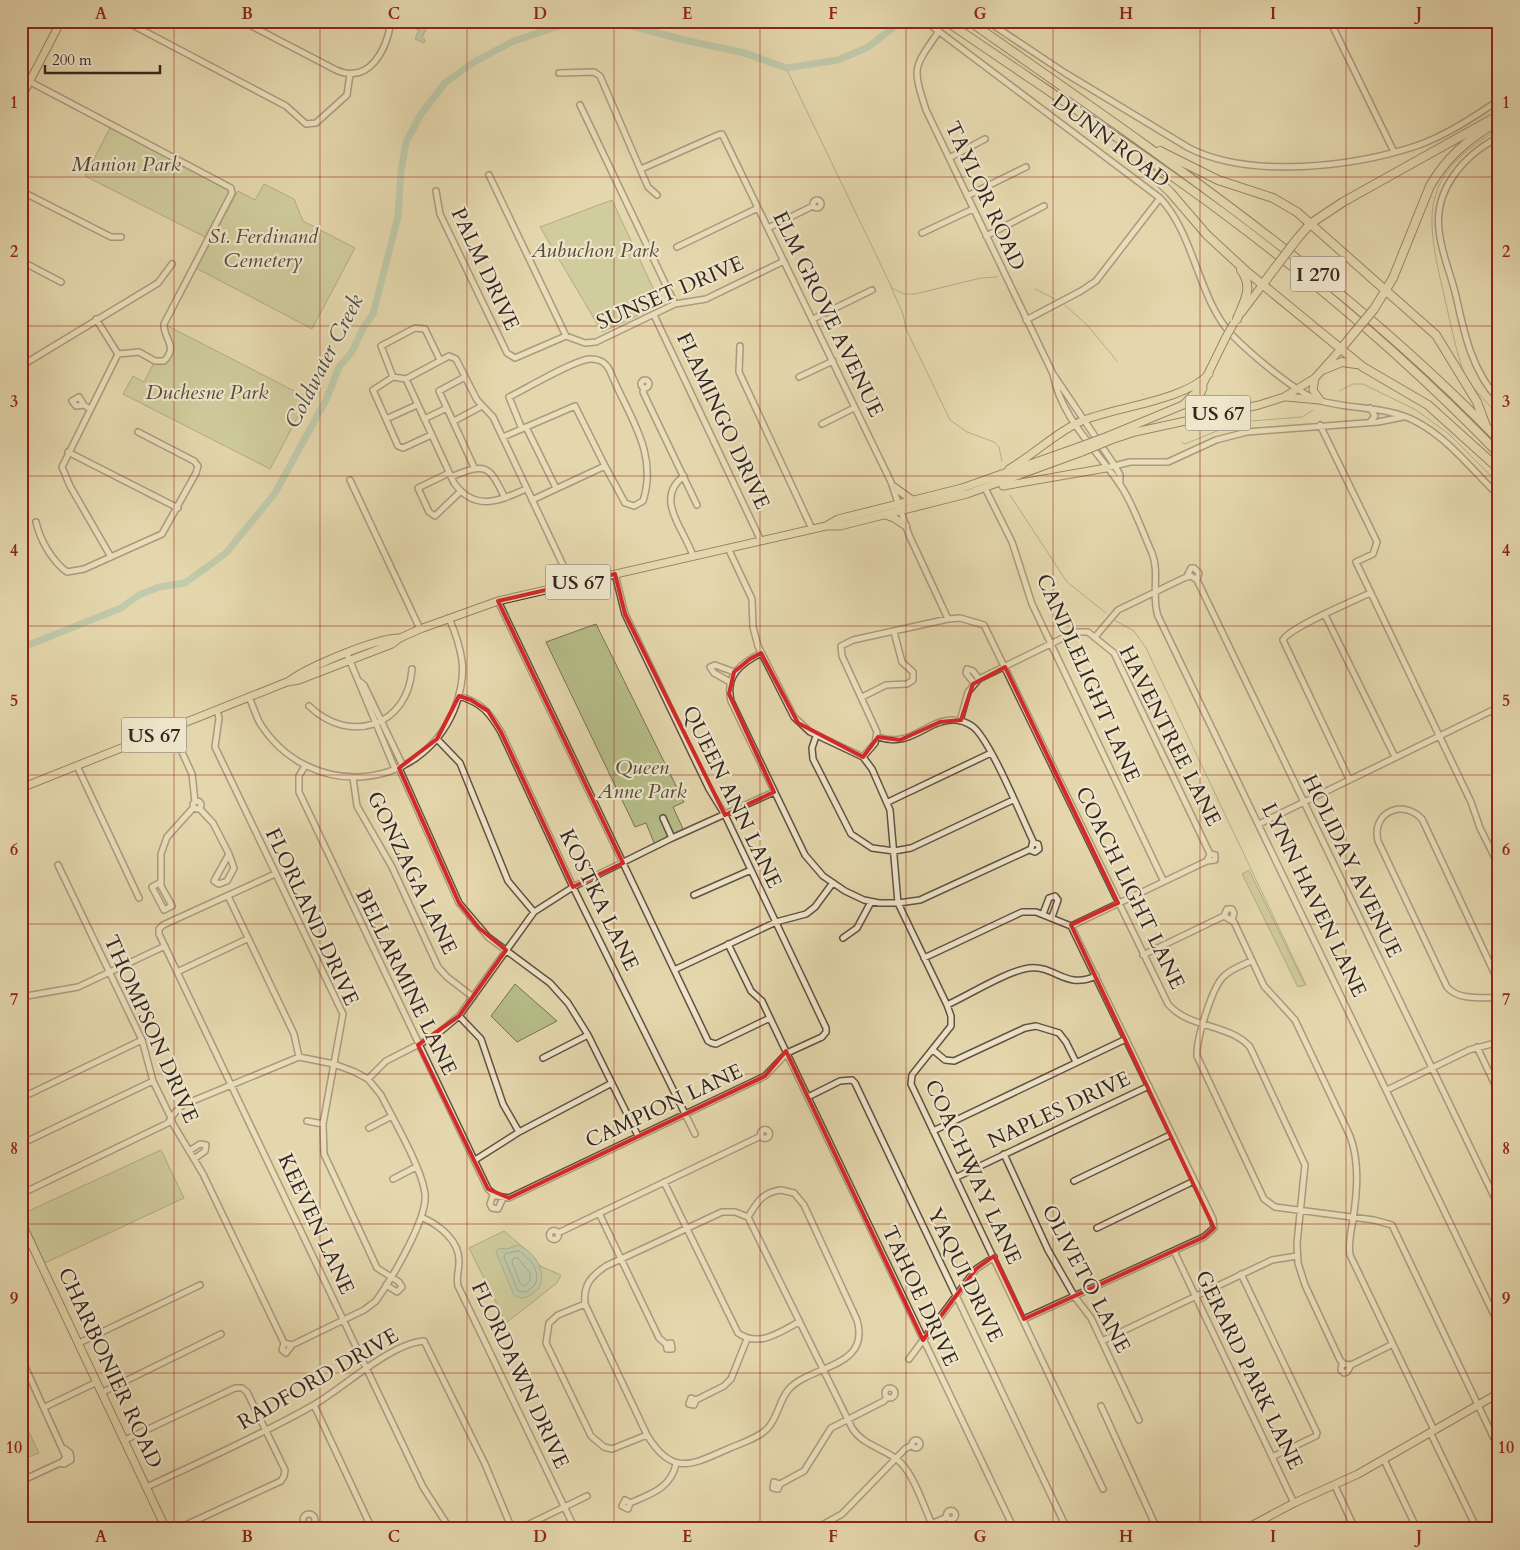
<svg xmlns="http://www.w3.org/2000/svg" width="1520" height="1550" font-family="Cardo,serif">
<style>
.green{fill:#b6be89;stroke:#767255}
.water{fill:#96baa7;stroke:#6f7f71}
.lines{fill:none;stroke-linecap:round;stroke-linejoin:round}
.shore{stroke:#667064;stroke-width:1}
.stream{stroke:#6f7f71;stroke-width:1}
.river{stroke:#96baa7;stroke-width:7}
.minor-casing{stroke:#615244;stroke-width:8}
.major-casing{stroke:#352621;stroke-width:9}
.highway-casing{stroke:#352621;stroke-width:10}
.minor{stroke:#eee5ca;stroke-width:5}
.major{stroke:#e5d7ad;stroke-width:7}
.highway{stroke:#e5d7ad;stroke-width:8}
.major-bridge-casing{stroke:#352621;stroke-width:9;stroke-linecap:butt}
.highway-bridge-casing{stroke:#352621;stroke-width:10;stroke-linecap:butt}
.major-bridge{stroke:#e5d7ad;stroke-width:7}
.highway-bridge{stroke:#e5d7ad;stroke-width:8}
.marked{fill:none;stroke:#d62828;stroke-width:4;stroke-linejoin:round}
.grid{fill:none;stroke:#8f2418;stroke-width:1;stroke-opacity:0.55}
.labels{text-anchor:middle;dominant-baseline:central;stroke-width:4.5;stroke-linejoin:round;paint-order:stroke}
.shield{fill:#eee5ca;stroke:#6c5f54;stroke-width:1}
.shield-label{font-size:20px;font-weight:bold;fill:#352621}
.street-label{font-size:21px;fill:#352621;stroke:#eee5ca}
.park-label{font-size:21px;font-style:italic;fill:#554c3b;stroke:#eee5ca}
.water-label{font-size:22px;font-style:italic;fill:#4d4b42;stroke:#eee5ca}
.neatline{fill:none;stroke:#8f2418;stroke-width:2}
.grid-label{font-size:16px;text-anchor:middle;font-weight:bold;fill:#8f2418}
</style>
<rect width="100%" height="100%" fill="#e5d7ad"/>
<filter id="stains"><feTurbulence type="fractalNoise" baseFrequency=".004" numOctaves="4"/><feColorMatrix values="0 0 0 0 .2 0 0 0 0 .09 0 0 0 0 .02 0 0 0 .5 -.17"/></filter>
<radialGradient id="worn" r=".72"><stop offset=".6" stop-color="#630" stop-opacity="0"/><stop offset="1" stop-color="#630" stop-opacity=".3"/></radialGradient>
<path class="green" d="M112 124 232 187 205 237 85 176Z
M264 184 294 199 303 221 355 248 312 329 196 268 238 191 255 200Z
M612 200 661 305 602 332 540 227Z
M166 325 308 398 270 469 123 394 133 376 144 382 155 361 161 362 170 353Z
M596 624 684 802 673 807 684 831 655 845 646 823 635 827 546 642Z
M1249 870 1305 985 1298 987 1242 874Z
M515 984 557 1021 517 1042 491 1016Z
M161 1150 184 1198 45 1263 22 1214Z
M504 1231 531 1254 540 1266 561 1275 557 1283 506 1323 469 1248Z
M21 1416 39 1453 21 1460Z"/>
<path class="water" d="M417 25 426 29 422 38 425 40 424 43 415 39 419 30 416 29Z
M518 1245C535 1252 547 1271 539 1288 531 1295 524 1302 514 1295L496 1252 499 1248 507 1249Z"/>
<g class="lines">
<path class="shore" d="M519 1251C530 1259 541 1270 535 1285L526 1292 518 1291 504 1257 505 1254Z
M518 1258 530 1273V1281L524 1286 520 1283 512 1262 513 1259Z"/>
<path class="stream" d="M786 68 892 288 904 294H915L981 278 997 277
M891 287 903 314 906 329 950 420 967 432 994 442 999 447 1002 461
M1035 289 1055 299
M1065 305 1088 326 1117 361
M1464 373C1455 348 1450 321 1444 295 1425 215 1419 175 1499 129
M1471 385 1497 414 1494 421
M1339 391 1353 384H1363L1416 410 1449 434 1499 484
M1143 394 1144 395
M1182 442 1185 444 1239 422 1302 417 1313 410
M1010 495 1067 582 1106 613
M1114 620 1134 631 1146 648 1306 985"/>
<path class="river" d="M596 21 636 27 684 40 745 53 786 68 838 60 868 47 902 21
M21 648 121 608 139 595 159 587 185 583 226 553 275 493 326 400 339 367 352 352 363 328 373 314 398 217 401 171 406 142 421 114 445 83 474 62 514 41 567 23 595 21"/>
<g class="minor-casing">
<path id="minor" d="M45 21 57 28
M125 21 286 106 306 124 316 123 347 95 350 74
M242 21 336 70C370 85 387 49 391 21
M925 21 1160 198C1195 235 1199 302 1233 336 1251 354 1297 394 1321 401 1353 410 1388 406 1417 422 1449 439 1473 471 1499 496
M987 21 1065 73 1189 148C1250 179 1352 167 1416 146 1445 136 1474 117 1499 100
M1330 21 1394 152
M939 31C913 69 912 66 926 110L1053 374C1061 418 1097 450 1121 486 1134 506 1142 531 1152 553 1160 573 1151 596 1158 616L1499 1325
M559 73 594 72 600 76 648 187 657 195
M21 77 231 188 232 193 164 324C163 339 179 346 164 361H155L139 352 118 354 96 319
M580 105 675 304
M1499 137C1464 155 1434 189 1439 230 1441 253 1451 274 1456 296 1464 333 1472 371 1499 400
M949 158 985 139
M641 169 718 135 722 134 724 138 891 482 909 535 948 619
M489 175 566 336
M21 191 111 237H121
M436 191 440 214 507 353 515 358 566 336 585 343 596 342 675 304 706 299 784 261
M967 196 1026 167
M813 204a4 4 0 1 1 8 0a4 4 0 1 1-8 0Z
M768 228 813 206
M922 233 973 209
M986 236 1044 206
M677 247 758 208
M21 261 61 282
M654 315 761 541
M813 319 872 290
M1026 320 1081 291 1096 281 1160 198
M740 346 739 372 812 529
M21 366 158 283 172 264
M1053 374 1115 466 1120 475V485
M393 377 381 346 415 328 425 329 440 360
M465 377 439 391 474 467
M799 377 833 361
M406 379 393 377 373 390 398 446 403 448 431 435
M641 384a4 4 0 1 1 8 0a4 4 0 1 1-8 0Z
M644 388 643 392 697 505
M84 405 79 397 72 401 76 406 84 405 90 409
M1370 408 1375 416 1370 422
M386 419 417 405
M424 419 447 408
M454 421 482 406
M822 424 854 408
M1320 425 1377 542 1373 554 1356 562 1471 802 1480 828 1499 866
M526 427 556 488
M522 429 509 397C524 390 577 358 591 359 601 359 606 363 610 371 627 414 659 452 643 501L634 506 625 503 605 466
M503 437 575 406 605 466 532 500
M68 452 178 508
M1106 468 1130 462H1168L1216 440 1247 432 1378 422 1403 417
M449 473 418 488 429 512 435 516 437 514 461 491
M684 476C653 499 685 530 693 556
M451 477C486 462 489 465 505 498
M350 480 420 629
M985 488 1012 542 1032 604 1163 880
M526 489C499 501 475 512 454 483L406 379 449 356 456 359 477 400 493 417 572 584
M36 522C40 540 52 561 67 572L84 569 162 534 196 473 198 466 194 461 138 432
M728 548 752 599 753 627 758 646 794 717 810 732 863 757 872 769 890 810 898 903 947 1005 951 1016V1026L912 1075 911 1084 1103 1489
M111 557 70 486 62 467 118 354
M615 574 625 614 709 789 725 815 826 1028V1032
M1187 576 1191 568H1194L1199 573 1197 580
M498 601 708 1041 712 1043
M1325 615 1395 757
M1095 637 1118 610 1184 578 1191 576 1197 580 1499 1207
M761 653C740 664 725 676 731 701L805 855 823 876 845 891 864 900 879 903H898L920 900 1031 849 1033 841C1022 818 989 737 972 726 961 718 947 719 935 724 914 734 902 745 878 737
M347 654 395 769
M359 681 364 685 403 766
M730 682 714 673 710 667 715 665 734 672
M974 683 966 673 967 669 973 671 979 679
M459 696C482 703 489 712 501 732L573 887 695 1134
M249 697C253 706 256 717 261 725 310 800 419 793 454 710 460 696 464 676 462 661 460 646 455 632 449 618
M862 697 886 685 907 684 913 680V672L902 662 894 632
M309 706C349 745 408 727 412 669
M217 710 219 718 215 747 343 1014 323 1124 324 1154 377 1268 399 1282 402 1287 397 1292 386 1285
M960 721 968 692 979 679 1075 632H1088L1114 653 1210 854
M171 728 192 774 195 802
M816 736 812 748 813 759 851 834 872 848 894 851 911 848 1013 800
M437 739 460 763 508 881 534 912
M863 757 875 743 877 732 842 656 841 646 853 640 948 619 960 618 984 625 1168 1004C1189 1029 1229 1023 1250 1047L1305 1165 1297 1243 1298 1263 1305 1285 1340 1360 1344 1364 1351 1365 1391 1345
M77 766 139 898
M305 766 299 776V792L488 1189 496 1196 509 1198 765 1076 787 1053 822 1037 826 1032
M399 768 459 903 488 937 550 983 568 1003 588 1035 638 1136
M353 778 357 806 392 867 438 967 447 977 473 997
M1349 779 1283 640C1290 627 1354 601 1370 593
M193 805a4 4 0 1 1 8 0a4 4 0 1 1-8 0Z
M888 802 991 753
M199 808 213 823 229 854 214 881 219 884 227 881 234 868 229 854
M663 818 672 838
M1259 824 1499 707
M1030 850 1035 852 1039 849 1038 844 1033 843
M1207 861 1215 860V855L1210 854
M275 874 163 925 159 929V934L423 1487 450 1529
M161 882 152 887 164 910 172 906 161 886V854L167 837 194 807
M694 895 751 870
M228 896 294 1034 299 1057
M1043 914 1049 898 1055 896 1058 900 1052 917
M1224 916 1234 922 1264 986 1295 1020 1350 1136C1360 1163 1357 1192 1353 1220 1351 1232 1348 1243 1350 1255L1434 1430
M1224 916 1227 909H1232L1234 913 1232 920
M1071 926 1207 861 1210 854
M843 938 857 928 871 902
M728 944 751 991 762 1001 770 1018 1014 1529
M1143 955 1224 916
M924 958 1022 912H1036L1071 926
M1251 961C1243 965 1231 969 1224 976 1212 987 1196 1040 1197 1056L1264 1199 1275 1207 1374 1220 1392 1225 1499 1449
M674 970 776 922 806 914 815 907 832 884
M177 972 247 939
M1499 983 1422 819C1402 798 1371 813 1378 841L1447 987C1459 1001 1482 997 1499 998
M21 997 78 987 165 946
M947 1005C969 995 1007 971 1029 968 1055 965 1065 990 1096 976
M459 1016 481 1039 503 1104 519 1132
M712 1043 716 1044 770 1018
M1477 1047 1499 1093
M933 1050 945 1060 954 1061 1025 1028 1036 1026 1059 1033 1066 1042 1076 1062
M543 1058 588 1035
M368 1079 386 1061 435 1036 459 1016 534 912 573 887 672 838 774 792
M1387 1090 1469 1050 1499 1042
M808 1097 840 1081 852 1080 855 1083 1067 1529
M21 1098 142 1040
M307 1121 323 1124
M369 1128 392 1116
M760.5 1134a4.5 4.5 0 1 1 9 0a4.5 4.5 0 1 1-9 0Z
M933 1131 1126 1039
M21 1144 153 1081
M189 1151 200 1144 206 1145 205 1151 194 1159
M1004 1154 1048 1250 1075 1297 1091 1318 1139 1420
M475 1160 519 1132 612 1083
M957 1177 1149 1086
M393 1179 416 1167
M1074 1181 1172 1134
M664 1182 738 1333C759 1348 780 1332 799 1322
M781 1190 794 1193 804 1205 857 1320C871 1368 811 1365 789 1389 779 1400 778 1418 767 1429 758 1438 742 1443 730 1448 693 1464 673 1478 647 1435L585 1304C583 1285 591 1276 606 1266L722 1212H735L748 1217C757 1202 763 1192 781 1190Z
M21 1194 168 1123C172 1116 176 1110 183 1105L299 1057 334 1064 355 1072 368 1079 381 1095C393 1119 422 1168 425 1194 428 1218 391 1280 376 1301L364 1310 292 1345 284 1343 203 1174 173 1124 171 1118 153 1081 142 1040 58 865
M493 1195 490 1204 492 1208 498 1209 503 1198
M599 1213 659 1338 666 1344 667 1349H672L671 1343 666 1344
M748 1217 852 1428C864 1447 886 1448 901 1463 915 1477 925 1510 934 1529
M423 1218C439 1225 460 1241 459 1262 459 1271 456 1276 458 1286L575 1529
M1097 1228 1194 1181
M549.5 1235a4.5 4.5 0 1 1 9 0a4.5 4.5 0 1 1-9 0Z
M558 1233 761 1136
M21 1245 31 1241
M1174 1251 1294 1503
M1241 1274 1317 1433 1316 1436 1272 1457
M585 1304 558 1315 549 1323 546 1343 591 1436 604 1447 612 1449 647 1435
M1024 1319 1204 1237 1214 1228 1213 1219 1071 926
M1102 1341 1272 1260 1297 1256
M79 1343 200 1285
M284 1343 282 1350 286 1353 292 1345
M21 1358 66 1457 62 1462 21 1481
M909 1359 976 1269 994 1257
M1342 1363 1341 1370 1344 1373 1347 1372 1351 1365
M885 1393a5 5 0 1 1 10 0a5 5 0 1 1-10 0Z
M103 1392 221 1334
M696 1400 694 1405 689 1404 691 1398 696 1400 724 1386 731 1379 747 1339
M314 1405 372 1529
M1101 1406 1157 1529
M45 1407 97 1382
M1430 1432 1477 1529
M125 1440 235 1388H242L247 1392 285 1470 284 1476 281 1481 177 1529
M912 1444a4 4 0 1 1 8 0a4 4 0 1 1-8 0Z
M1384 1460 1417 1529
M60 1463 64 1464 71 1460 70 1453 65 1449
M780 1484 778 1489 773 1488 774 1482 780 1484 804 1471 831 1428 884 1401 887 1397
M1335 1486 1355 1529
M147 1487C202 1461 259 1436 312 1406 342 1389 391 1343 424 1341L485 1464 512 1529
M630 1503 628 1509 622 1506 625 1500 630 1503C651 1494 671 1488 676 1464
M946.5 1515a4.5 4.5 0 1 1 9 0a4.5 4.5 0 1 1-9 0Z
M303 1520a6 6 0 1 1 12 0a6 6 0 1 1-12 0Z
M291 1529 304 1523
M519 1529 587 1496
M722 1529 726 1525 731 1529
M815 1529 842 1514 905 1449 912 1445
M920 1529 947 1517"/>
</g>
<g class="major-casing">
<path id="major" d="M21 98 61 21
M1242 312 1263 284
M1315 378 1313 390 1320 400
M1203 388 1200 395V405L1205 409 1217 412
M1286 397 1320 400
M1108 436 1183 405 1202 386 1226 337
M1111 440 1135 432 1259 405 1284 397 1315 378 1340 350
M1009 469C1033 455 1059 430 1084 420 1120 406 1183 401 1209 374
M1003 486 1106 468
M894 487 912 500
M885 515 894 518 906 526
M826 526 838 519 962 488 1078 447
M289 681C308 667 376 638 399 638
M21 788 287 682 299 680 392 644 400 638 420 629 498 601 826 526H840L967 494 1082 452
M21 1222 166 1529
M1245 1529 1294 1503 1358 1474 1499 1393"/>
</g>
<g class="highway-casing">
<path id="highway" d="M946 21C1039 85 1133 146 1223 213 1321 286 1414 366 1499 454
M969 21C1154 151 1342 277 1499 440
M1121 145 1170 192 1207 235 1246 271 1363 367 1428 405 1499 469
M1160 151 1218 180 1273 198 1297 212 1436 335 1477 402 1486 426
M1297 239 1310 224 1343 202 1499 115
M1263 284 1275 268
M1374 309 1393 278 1430 186C1446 158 1467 140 1495 123
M1237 319C1244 302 1254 287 1241 270
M1340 350 1354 333
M1325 369 1342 362 1356 364"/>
</g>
<use href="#minor" class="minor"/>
<use href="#major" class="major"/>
<use href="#highway" class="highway"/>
<g class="major-bridge-casing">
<path id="major-bridge" d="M1226 337 1234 323
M1078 447 1108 436
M1082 452 1111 440"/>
</g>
<g class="highway-bridge-casing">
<path id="highway-bridge" d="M1275 268 1297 239
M1354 333 1374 309"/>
</g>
<use href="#major-bridge" class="major-bridge"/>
<use href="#highway-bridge" class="highway-bridge"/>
</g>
<path d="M0 0H1520V1550H0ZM615 574 625 614 725 815 774 792 729 694 734 672 750 659 761 653 798 723 863 757 878 737 900 740 940 722 961 720 973 684 1005 667 1118 903 1071 925 1214 1228 1204 1237 1024 1319 994 1256 976 1269 923 1340 786 1051 765 1076 509 1198 488 1189 418 1045 459 1016 506 950 479 928 459 903 399 768 437 739 459 696 471 700 488 711 501 732 573 887 623 863 498 601Z" fill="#e5d7ad" fill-opacity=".55" fill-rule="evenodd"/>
<path class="marked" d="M615 574 625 614 725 815 774 792 729 694 734 672 750 659 761 653 798 723 863 757 878 737 900 740 940 722 961 720 973 684 1005 667 1118 903 1071 925 1214 1228 1204 1237 1024 1319 994 1256 976 1269 923 1340 786 1051 765 1076 509 1198 488 1189 418 1045 459 1016 506 950 479 928 459 903 399 768 437 739 459 696 471 700 488 711 501 732 573 887 623 863 498 601Z"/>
<path class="grid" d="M174 21V1529M320 21V1529M467 21V1529M614 21V1529M760 21V1529M906 21V1529M1053 21V1529M1200 21V1529M1346 21V1529M21 177H1499M21 326H1499M21 476H1499M21 626H1499M21 775H1499M21 924H1499M21 1074H1499M21 1224H1499M21 1373H1499"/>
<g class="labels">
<g class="shield">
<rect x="1290.5" y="256.5" width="55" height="35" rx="4"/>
<rect x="1185.5" y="395.5" width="65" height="35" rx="4"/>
<rect x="545.5" y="564.5" width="65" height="35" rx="4"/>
<rect x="121.5" y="717.5" width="65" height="35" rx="4"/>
</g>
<g class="shield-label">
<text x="1318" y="274">I 270</text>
<text x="1218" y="413">US 67</text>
<text x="578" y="582">US 67</text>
<text x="154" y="735">US 67</text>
</g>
<g class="street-label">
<text transform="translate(1111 141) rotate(37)">DUNN ROAD</text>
<text transform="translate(985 196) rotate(65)">TAYLOR ROAD</text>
<text transform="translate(485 269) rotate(65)">PALM DRIVE</text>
<text transform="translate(670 293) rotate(-23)">SUNSET DRIVE</text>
<text transform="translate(828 314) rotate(64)">ELM GROVE AVENUE</text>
<text transform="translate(723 421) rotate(65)">FLAMINGO DRIVE</text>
<text transform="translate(1088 678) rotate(66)">CANDLELIGHT LANE</text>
<text transform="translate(1170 736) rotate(63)">HAVENTREE LANE</text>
<text transform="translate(732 797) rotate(64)">QUEEN ANN LANE</text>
<text transform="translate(1352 866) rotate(64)">HOLIDAY AVENUE</text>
<text transform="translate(412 873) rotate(64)">GONZAGA LANE</text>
<text transform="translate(1130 888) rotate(64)">COACH LIGHT LANE</text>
<text transform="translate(599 900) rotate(64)">KOSTKA LANE</text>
<text transform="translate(1314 900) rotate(64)">LYNN HAVEN LANE</text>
<text transform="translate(312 917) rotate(65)">FLORLAND DRIVE</text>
<text transform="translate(406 982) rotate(64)">BELLARMINE LANE</text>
<text transform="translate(151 1029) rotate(66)">THOMPSON DRIVE</text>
<text transform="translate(664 1106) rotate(-25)">CAMPION LANE</text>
<text transform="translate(1059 1110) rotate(-25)">NAPLES DRIVE</text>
<text transform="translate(973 1172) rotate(65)">COACHWAY LANE</text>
<text transform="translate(316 1224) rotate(65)">KEEVEN LANE</text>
<text transform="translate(965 1275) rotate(64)">YAQUI DRIVE</text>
<text transform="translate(1086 1279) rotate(62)">OLIVETO LANE</text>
<text transform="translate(920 1296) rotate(65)">TAHOE DRIVE</text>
<text transform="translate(110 1368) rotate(65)">CHARBONIER ROAD</text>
<text transform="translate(1249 1370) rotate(64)">GERARD PARK LANE</text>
<text transform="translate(520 1375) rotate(65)">FLORDAWN DRIVE</text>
<text transform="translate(318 1379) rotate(-30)">RADFORD DRIVE</text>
</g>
<g class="park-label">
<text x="126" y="164">Manion Park</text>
<text x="263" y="236">St. Ferdinand<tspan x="263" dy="24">Cemetery</tspan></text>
<text x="595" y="250">Aubuchon Park</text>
<text x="207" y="392">Duchesne Park</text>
<text x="642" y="767">Queen<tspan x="642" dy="24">Anne Park</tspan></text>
</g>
<g class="water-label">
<text transform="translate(324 361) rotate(-63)">Coldwater Creek</text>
</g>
</g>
<rect width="1520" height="1550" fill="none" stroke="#e5d7ad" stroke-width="55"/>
<path d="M45 65v8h115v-8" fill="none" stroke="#352621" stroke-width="2.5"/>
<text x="52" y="65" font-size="15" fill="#352621" stroke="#eee5ca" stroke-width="4" paint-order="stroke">200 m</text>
<rect x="28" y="28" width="1464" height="1494" class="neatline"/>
<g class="grid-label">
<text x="101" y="19">A</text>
<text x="247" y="19">B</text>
<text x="394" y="19">C</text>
<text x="540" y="19">D</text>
<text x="687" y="19">E</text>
<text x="833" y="19">F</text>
<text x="980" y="19">G</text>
<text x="1126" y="19">H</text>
<text x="1273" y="19">I</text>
<text x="1419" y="19">J</text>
<text x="14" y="108">1</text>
<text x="1506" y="108">1</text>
<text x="14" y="257">2</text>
<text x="1506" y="257">2</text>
<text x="14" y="407">3</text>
<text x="1506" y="407">3</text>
<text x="14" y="556">4</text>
<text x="1506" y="556">4</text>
<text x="14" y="706">5</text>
<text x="1506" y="706">5</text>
<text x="14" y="855">6</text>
<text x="1506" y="855">6</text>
<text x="14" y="1005">7</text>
<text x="1506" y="1005">7</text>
<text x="14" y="1154">8</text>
<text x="1506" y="1154">8</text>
<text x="14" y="1304">9</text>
<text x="1506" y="1304">9</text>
<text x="14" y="1453">10</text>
<text x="1506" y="1453">10</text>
<text x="101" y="1542">A</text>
<text x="247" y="1542">B</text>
<text x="394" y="1542">C</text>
<text x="540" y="1542">D</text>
<text x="687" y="1542">E</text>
<text x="833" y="1542">F</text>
<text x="980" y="1542">G</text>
<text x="1126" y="1542">H</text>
<text x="1273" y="1542">I</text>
<text x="1419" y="1542">J</text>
</g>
<rect width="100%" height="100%" filter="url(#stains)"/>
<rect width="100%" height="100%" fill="url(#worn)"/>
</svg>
